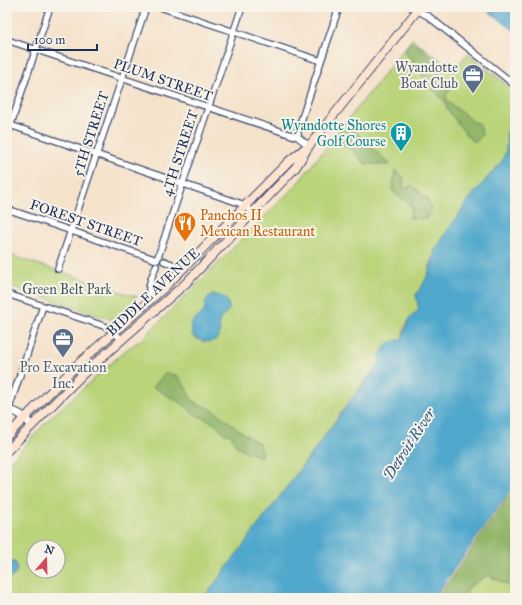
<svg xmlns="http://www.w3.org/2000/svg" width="522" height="605" font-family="'IM FELL Great Primer',serif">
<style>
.green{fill:#bad47a;stroke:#6a826c;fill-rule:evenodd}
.forest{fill:#93b66a;stroke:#577264}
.water{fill:#50a7cc;stroke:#366b95}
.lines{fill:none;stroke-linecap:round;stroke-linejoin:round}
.minor-casing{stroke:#3c4a6e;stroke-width:8}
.tertiary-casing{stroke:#3c4a6e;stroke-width:9}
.secondary-casing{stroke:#3c4a6e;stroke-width:10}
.minor{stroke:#fff;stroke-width:5.5}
.tertiary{stroke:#fff;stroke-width:7}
.secondary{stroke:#fde4d1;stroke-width:8}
.labels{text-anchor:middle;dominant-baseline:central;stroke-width:4;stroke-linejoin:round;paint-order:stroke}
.service-label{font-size:14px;fill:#4e5e75;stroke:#f7f3e8;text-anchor:end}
.street-label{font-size:14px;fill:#1b2f5e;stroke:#f7f3e8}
.culture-label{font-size:14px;fill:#0d838f;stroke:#f7f3e8;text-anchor:end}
.food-label{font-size:14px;fill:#c56008;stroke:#f7f3e8;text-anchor:start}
.park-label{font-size:14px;fill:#435865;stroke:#f7f3e8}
.water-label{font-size:15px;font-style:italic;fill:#2e5984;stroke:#f7f3e8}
</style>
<rect width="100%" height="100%" fill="#f7f3e8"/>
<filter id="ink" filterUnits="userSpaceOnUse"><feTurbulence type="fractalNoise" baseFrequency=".025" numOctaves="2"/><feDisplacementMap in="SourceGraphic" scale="8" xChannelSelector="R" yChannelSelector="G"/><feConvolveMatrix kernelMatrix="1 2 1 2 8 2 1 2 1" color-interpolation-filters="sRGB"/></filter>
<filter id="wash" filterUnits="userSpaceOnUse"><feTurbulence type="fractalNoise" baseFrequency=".012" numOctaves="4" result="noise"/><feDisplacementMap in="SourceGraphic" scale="16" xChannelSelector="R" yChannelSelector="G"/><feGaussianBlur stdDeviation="0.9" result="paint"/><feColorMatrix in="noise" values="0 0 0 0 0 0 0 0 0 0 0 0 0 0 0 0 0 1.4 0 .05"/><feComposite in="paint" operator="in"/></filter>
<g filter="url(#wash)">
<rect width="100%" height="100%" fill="#f5e2cb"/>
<path class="green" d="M412 39 454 70 467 54 515 91V122L507 132 506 152 502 161 466 203 430 265C429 278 423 284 416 295L419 310 405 326 402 339 380 362 353 396 237 556 204 598H7V465L48 420 127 349 141 340 297 184ZM34 547H58V571H34Z
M7 254 137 297C132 311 123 316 109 319L7 285Z
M488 575 506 584 515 593V598H463L470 586Z"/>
<path class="forest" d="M410 42 419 46 438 62 440 72 438 78 445 79 451 89 449 92 446 94 447 101 474 122 480 124 482 135 477 141H473L468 137 447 109 446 103 432 88 405 52Z
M346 123 389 163 390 165 365 164 352 149 340 145 335 137Z
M395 170 404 178 403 186 405 189 412 185 428 200 431 209 426 219 410 218 412 208C407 200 398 198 392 190Z
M165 373C189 375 183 394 196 403 200 406 204 405 207 407 209 408 219 414 220 415 232 424 245 436 259 443L262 455 260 457 241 449 235 444 231 435 225 434 216 424 192 413 186 406 153 387Z
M515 486V593L506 584 488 575 470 586 463 598H437Z"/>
<path class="water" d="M489 7H504L513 14 515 12V31L487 10Z
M515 122V483L513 486 434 598H204L380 362 379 356 388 343 402 339 410 317 419 310 416 295 429 274 435 250 466 203 502 161 506 152 507 132Z
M212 295C222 294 230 299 229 310L220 319C218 324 220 328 220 332 218 346 200 343 193 336L191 325 194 320 204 312 206 300Z
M7 561 15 562 17 569 14 576 7 580Z"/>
</g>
<g filter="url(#ink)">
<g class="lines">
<g class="minor-casing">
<path id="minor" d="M160 7 321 61
M411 7 428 16 515 85
M7 40 298 137 309 146
M7 124 245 205 253 213
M7 136 50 7
M298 137V130L339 7
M7 209 157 260 242 7
M164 261 184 269
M58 269 146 7
M7 294 107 327 115 332 121 340
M152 299C145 289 152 278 156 266
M8 411 43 306"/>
</g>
<g class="tertiary-casing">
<path id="tertiary" d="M7 411C19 410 25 418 32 426"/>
</g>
<g class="secondary-casing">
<path id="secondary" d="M7 436 77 365 165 287 289 161 304 149
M7 451 83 374 186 283 296 167 309 146 420 7"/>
</g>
<use href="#minor" class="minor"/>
<use href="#tertiary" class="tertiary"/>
<use href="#secondary" class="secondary"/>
</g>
</g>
<defs>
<g id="office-pin" transform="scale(1.15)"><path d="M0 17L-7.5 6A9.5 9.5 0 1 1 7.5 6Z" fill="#5c6f8a" stroke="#f7f3e8"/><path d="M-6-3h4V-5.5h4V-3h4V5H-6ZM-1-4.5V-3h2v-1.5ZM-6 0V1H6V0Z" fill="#fff"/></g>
<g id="building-pin" transform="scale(1.15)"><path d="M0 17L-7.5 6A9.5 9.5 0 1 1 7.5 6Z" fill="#0f9aa8" stroke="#f7f3e8"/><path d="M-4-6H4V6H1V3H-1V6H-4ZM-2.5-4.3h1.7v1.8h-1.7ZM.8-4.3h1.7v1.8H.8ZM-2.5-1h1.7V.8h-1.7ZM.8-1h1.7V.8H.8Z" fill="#fff"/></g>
<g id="restaurant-pin" transform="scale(1.15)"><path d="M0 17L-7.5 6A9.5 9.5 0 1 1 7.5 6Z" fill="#e8710a" stroke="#f7f3e8"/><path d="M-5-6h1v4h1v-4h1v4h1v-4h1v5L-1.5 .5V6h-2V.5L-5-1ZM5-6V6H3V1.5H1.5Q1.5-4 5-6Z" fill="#fff"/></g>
</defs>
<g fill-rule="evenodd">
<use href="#office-pin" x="473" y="75"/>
<use href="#building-pin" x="401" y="133"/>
<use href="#restaurant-pin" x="185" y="223"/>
<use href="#office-pin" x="63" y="339"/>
</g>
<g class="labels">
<g class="service-label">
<text x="458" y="67">Wyandotte<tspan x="458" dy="16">Boat Club</tspan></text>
<text x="63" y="367" text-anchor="middle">Pro Excavation<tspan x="63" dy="16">Inc.</tspan></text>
</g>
<g class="street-label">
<text transform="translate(163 80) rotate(19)">PLUM STREET</text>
<text transform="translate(91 134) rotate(-72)">5TH STREET</text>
<text transform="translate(180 153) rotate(-72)">4TH STREET</text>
<text transform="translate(86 223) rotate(19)">FOREST STREET</text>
<text transform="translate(153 292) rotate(-43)">BIDDLE AVENUE</text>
</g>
<g class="culture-label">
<text x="386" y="125">Wyandotte Shores<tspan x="386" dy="16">Golf Course</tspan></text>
</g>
<g class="food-label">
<text x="200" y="215">Panchos II<tspan x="200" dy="16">Mexican Restaurant</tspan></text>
</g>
<g class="park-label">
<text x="67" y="289">Green Belt Park</text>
</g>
<g class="water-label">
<text transform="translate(409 444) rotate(-57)">Detroit River</text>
</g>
</g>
<rect width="522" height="605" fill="none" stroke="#f7f3e8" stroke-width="24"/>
<g transform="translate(46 559) rotate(20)"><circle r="19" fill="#f7f3e8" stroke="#9fa5b1"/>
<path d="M0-3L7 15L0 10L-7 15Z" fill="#d1495b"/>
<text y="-6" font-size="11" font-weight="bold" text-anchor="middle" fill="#1b2f5e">N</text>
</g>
<path d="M28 44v6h69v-6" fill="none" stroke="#1b2f5e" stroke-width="2"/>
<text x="34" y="44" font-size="12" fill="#1b2f5e" stroke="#f7f3e8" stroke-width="3" paint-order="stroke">100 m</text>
</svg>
